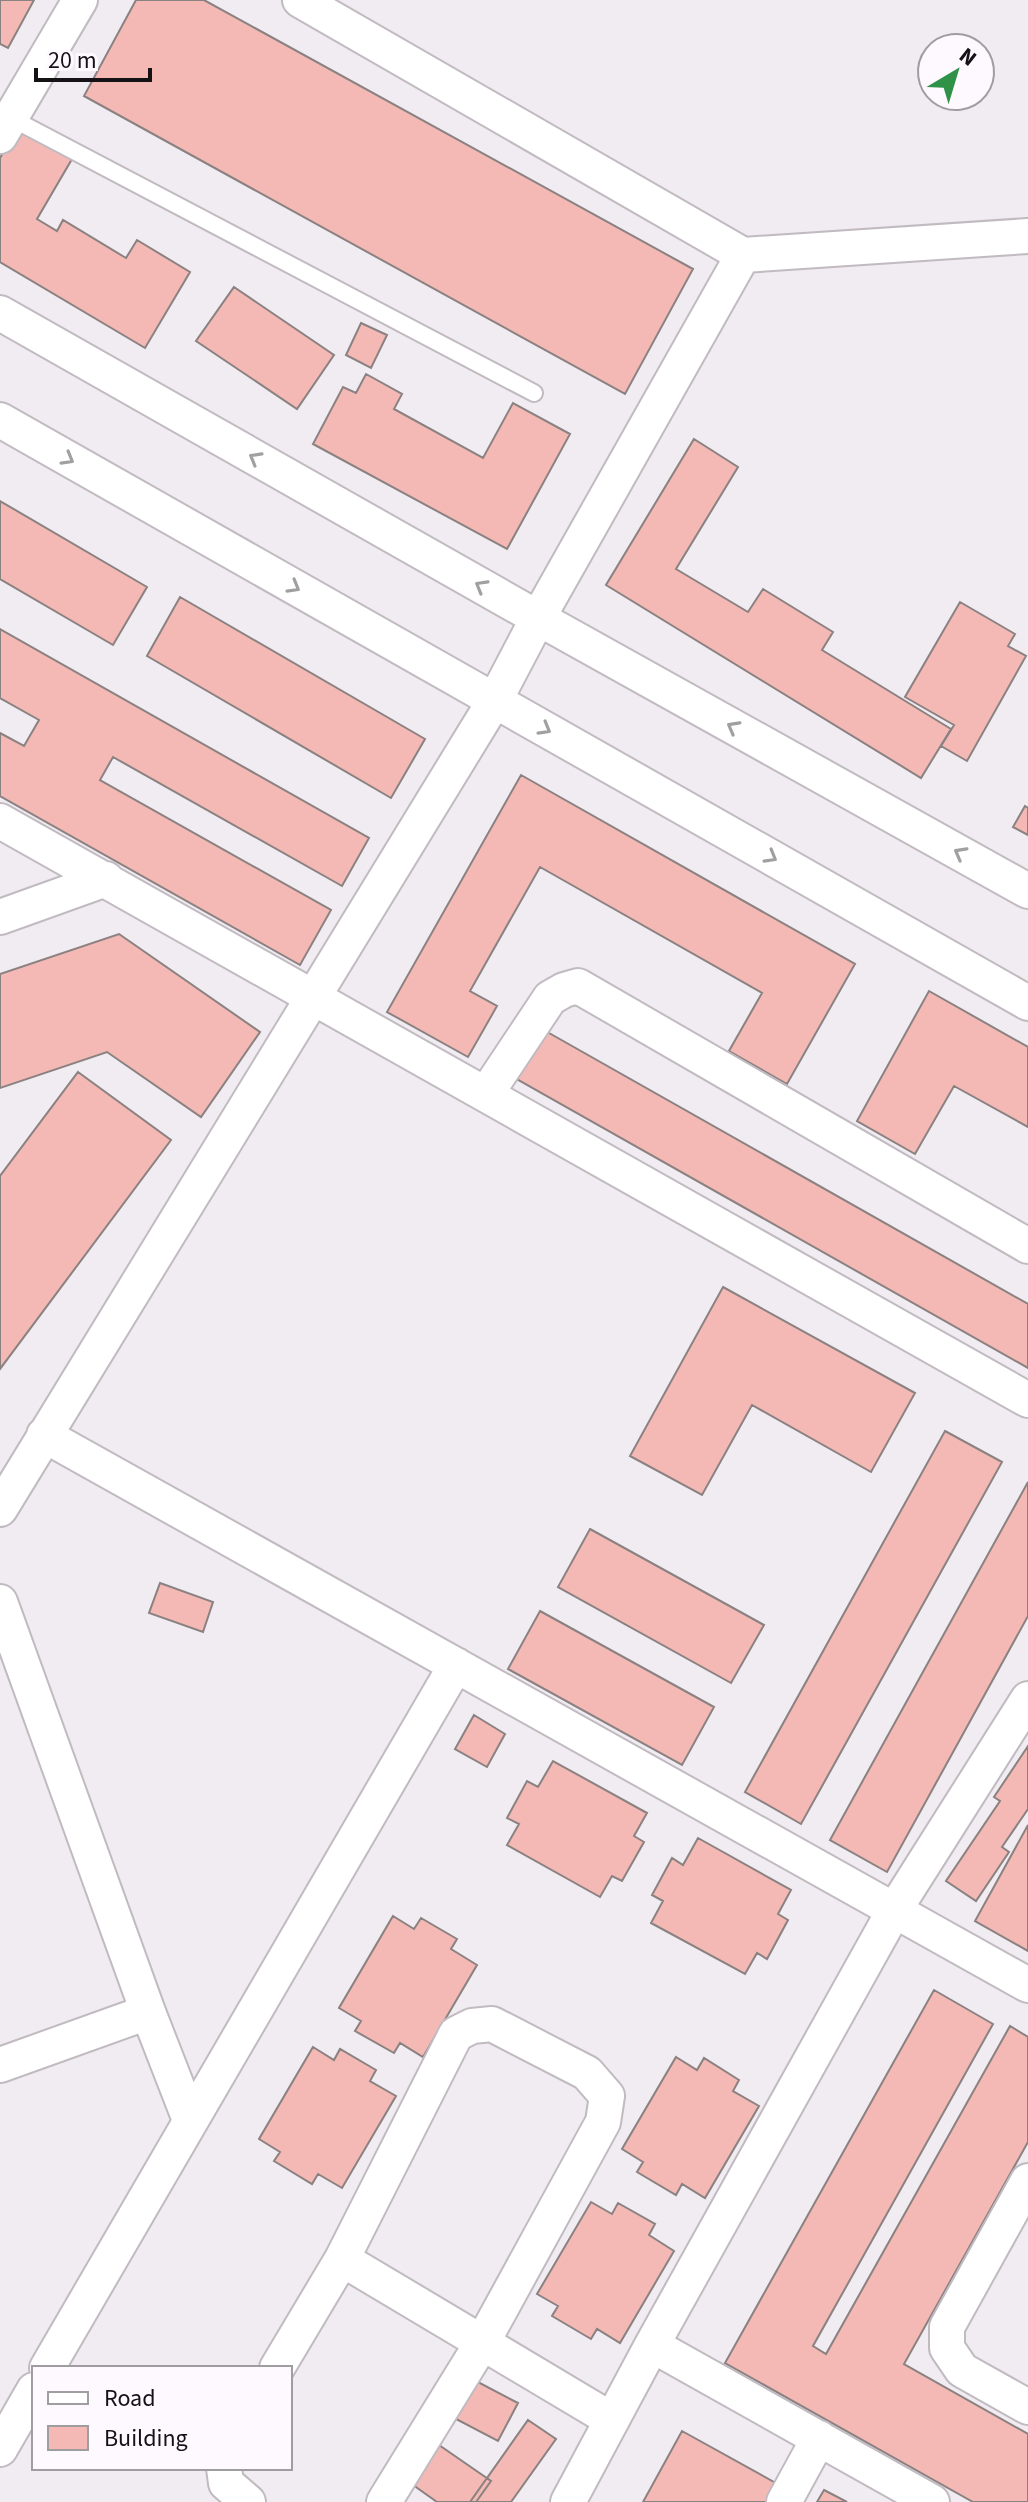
<svg xmlns="http://www.w3.org/2000/svg" width="1028" height="2502" font-family="'Source Sans 3',sans-serif">
<style>
.building{fill:#f4b9b5;stroke:#8a8181;stroke-width:2}
.lines{fill:none;stroke-linecap:round;stroke-linejoin:round}
.service-casing{stroke:#c1bbc1;stroke-width:20}
.minor-casing{stroke:#c1bbc1;stroke-width:38}
.service{stroke:#fff;stroke-width:16}
.minor{stroke:#fff;stroke-width:34}
.oneway{stroke:#a1a0a1}
</style>
<rect width="100%" height="100%" fill="#f1ebf2"/>
<path class="building" d="M0 0H34L8 48 0 44Z
M136 0H204L693 269 625 394 84 96Z
M18 127 72 159 37 219 57 231 63 220 126 258 137 240 190 272 145 348 0 262V158Z
M234 287 334 355 297 409 196 341Z
M361 323 387 335 371 368 346 355Z
M366 374 402 394 394 409 483 458 513 403 570 434 507 549 313 444 343 387 356 393Z
M694 439 738 467 676 569 748 612 763 589 833 632 822 650 951 729 921 778 606 585Z
M0 501 147 587 113 645 0 579Z
M180 597 425 739 391 798 147 656Z
M960 602 1015 634 1008 646 1026 656 967 761 941 746 954 725 905 697Z
M0 629 369 838 342 886 113 757 100 780 331 910 300 965 0 796V733L24 746 39 720 0 698Z
M521 775 855 964 787 1084 729 1051 762 993 540 867 470 991 497 1006 468 1057 387 1012Z
M1025 806 1028 808V835L1013 827Z
M119 934 260 1032 201 1117 107 1052 0 1088V974Z
M929 991 1028 1047V1127L954 1086 915 1154 857 1121Z
M542 1029 1028 1304V1368L515 1078Z
M78 1072 171 1140 0 1369V1176Z
M723 1287 915 1393 871 1472 752 1405 702 1495 630 1456Z
M945 1431 1002 1462 801 1824 745 1792Z
M1028 1482V1616L887 1872 830 1840Z
M590 1529 764 1625 731 1683 558 1587Z
M160 1583 213 1602 203 1632 149 1613Z
M540 1611 714 1707 682 1765 508 1669Z
M474 1715 505 1734 487 1767 455 1749Z
M1028 1746V1809L1002 1847 1009 1852 976 1901 946 1881 1000 1801 994 1797Z
M553 1761 647 1813 634 1836 644 1842 622 1881 612 1876 600 1897 507 1845 519 1824 507 1818 527 1781 538 1787Z
M1028 1825V1951L975 1921Z
M698 1838 791 1890 778 1914 788 1920 767 1959 757 1953 745 1974 651 1923 663 1901 652 1895 672 1858 683 1865Z
M393 1916 414 1929 421 1918 457 1939 451 1949 477 1965 423 2057 400 2043 394 2053 355 2031 361 2021 339 2008Z
M934 1990 993 2024 813 2346 826 2354 1010 2026 1028 2037V2142L904 2364 1028 2434V2502H973L725 2363Z
M313 2047 334 2060 340 2049 376 2070 370 2081 396 2096 342 2188 318 2174 312 2184 274 2161 280 2152 259 2139Z
M676 2057 697 2070 704 2058 739 2080 733 2091 759 2106 705 2198 682 2184 676 2195 637 2172 643 2162 622 2149Z
M591 2202 612 2214 618 2203 655 2224 649 2235 674 2251 620 2343 597 2329 591 2339 552 2316 558 2306 537 2294Z
M455 2370 518 2403 498 2441 435 2408Z
M528 2420 556 2439 511 2502H470Z
M682 2431 783 2487 774 2502H643Z
M426 2436 491 2481 476 2502H437L399 2475Z
M824 2490 847 2502H817Z"/>
<g class="lines">
<g class="service-casing">
<path id="service" d="M11 118 534 393"/>
</g>
<g class="minor-casing">
<path id="minor" d="M300 0 743 255 1028 236
M0 136 80 0
M0 313 538 618 1028 891
M0 420 1028 1003
M0 821 1028 1400
M0 917 106 879
M486 1094 550 998 564 990 578 986 1028 1246
M44 1435 1028 1985
M0 1509 495 700 538 618 743 255
M0 1602 148 2012 190 2120
M0 2065 148 2012
M1028 2181 947 2327V2348L962 2370 1028 2407
M342 2259 612 2420
M652 2345 932 2502
M47 2368 456 1665
M277 2368 342 2259 456 2034 472 2026 492 2024 587 2073 607 2096 603 2122 482 2343 384 2502
M0 2449 34 2390
M224 2468 226 2483 248 2502
M568 2502 652 2345 895 1909 1028 1699
M784 2502 819 2438"/>
</g>
<use href="#service" class="service"/>
<use href="#minor" class="minor"/>
</g>
<defs><path id="oneway-chevron" d="M-2-3.5L2.5 0L-2 3.5" fill="none" stroke-width="1.6" stroke-linecap="round" stroke-linejoin="round" transform="scale(2)"/></defs>
<g class="oneway">
<use href="#oneway-chevron" transform="translate(255 458) rotate(-150)"/>
<use href="#oneway-chevron" transform="translate(68 459) rotate(30)"/>
<use href="#oneway-chevron" transform="translate(481 586) rotate(-150)"/>
<use href="#oneway-chevron" transform="translate(294 587) rotate(30)"/>
<use href="#oneway-chevron" transform="translate(733 727) rotate(-151)"/>
<use href="#oneway-chevron" transform="translate(545 729) rotate(30)"/>
<use href="#oneway-chevron" transform="translate(960 853) rotate(-151)"/>
<use href="#oneway-chevron" transform="translate(771 857) rotate(30)"/>
</g>
<rect x="32" y="2366" width="260" height="104" fill="#fef9ff" stroke="#a09da1" stroke-width="2"/>
<rect x="48" y="2392" width="40" height="12" fill="#ffffff" stroke="#a09da1" stroke-width="2"/>
<text x="104" y="2406" font-size="24" fill="#141214">Road</text>
<rect x="48" y="2426" width="40" height="24" fill="#f4b9b5" stroke="#a09da1" stroke-width="2"/>
<text x="104" y="2446" font-size="24" fill="#141214">Building</text>
<g transform="translate(956 72) rotate(38)"><circle r="38" fill="#fef9ff" stroke="#a09da1" stroke-width="2"/>
<path d="M0-6L14 30L0 20L-14 30Z" fill="#2f9247"/>
<text y="-12" font-size="22" font-weight="bold" text-anchor="middle" fill="#141214">N</text>
</g>
<path d="M36 68v12h114v-12" fill="none" stroke="#141214" stroke-width="4"/>
<text x="48" y="68" font-size="24" fill="#141214" stroke="#fef9ff" stroke-width="6" paint-order="stroke">20 m</text>
</svg>
